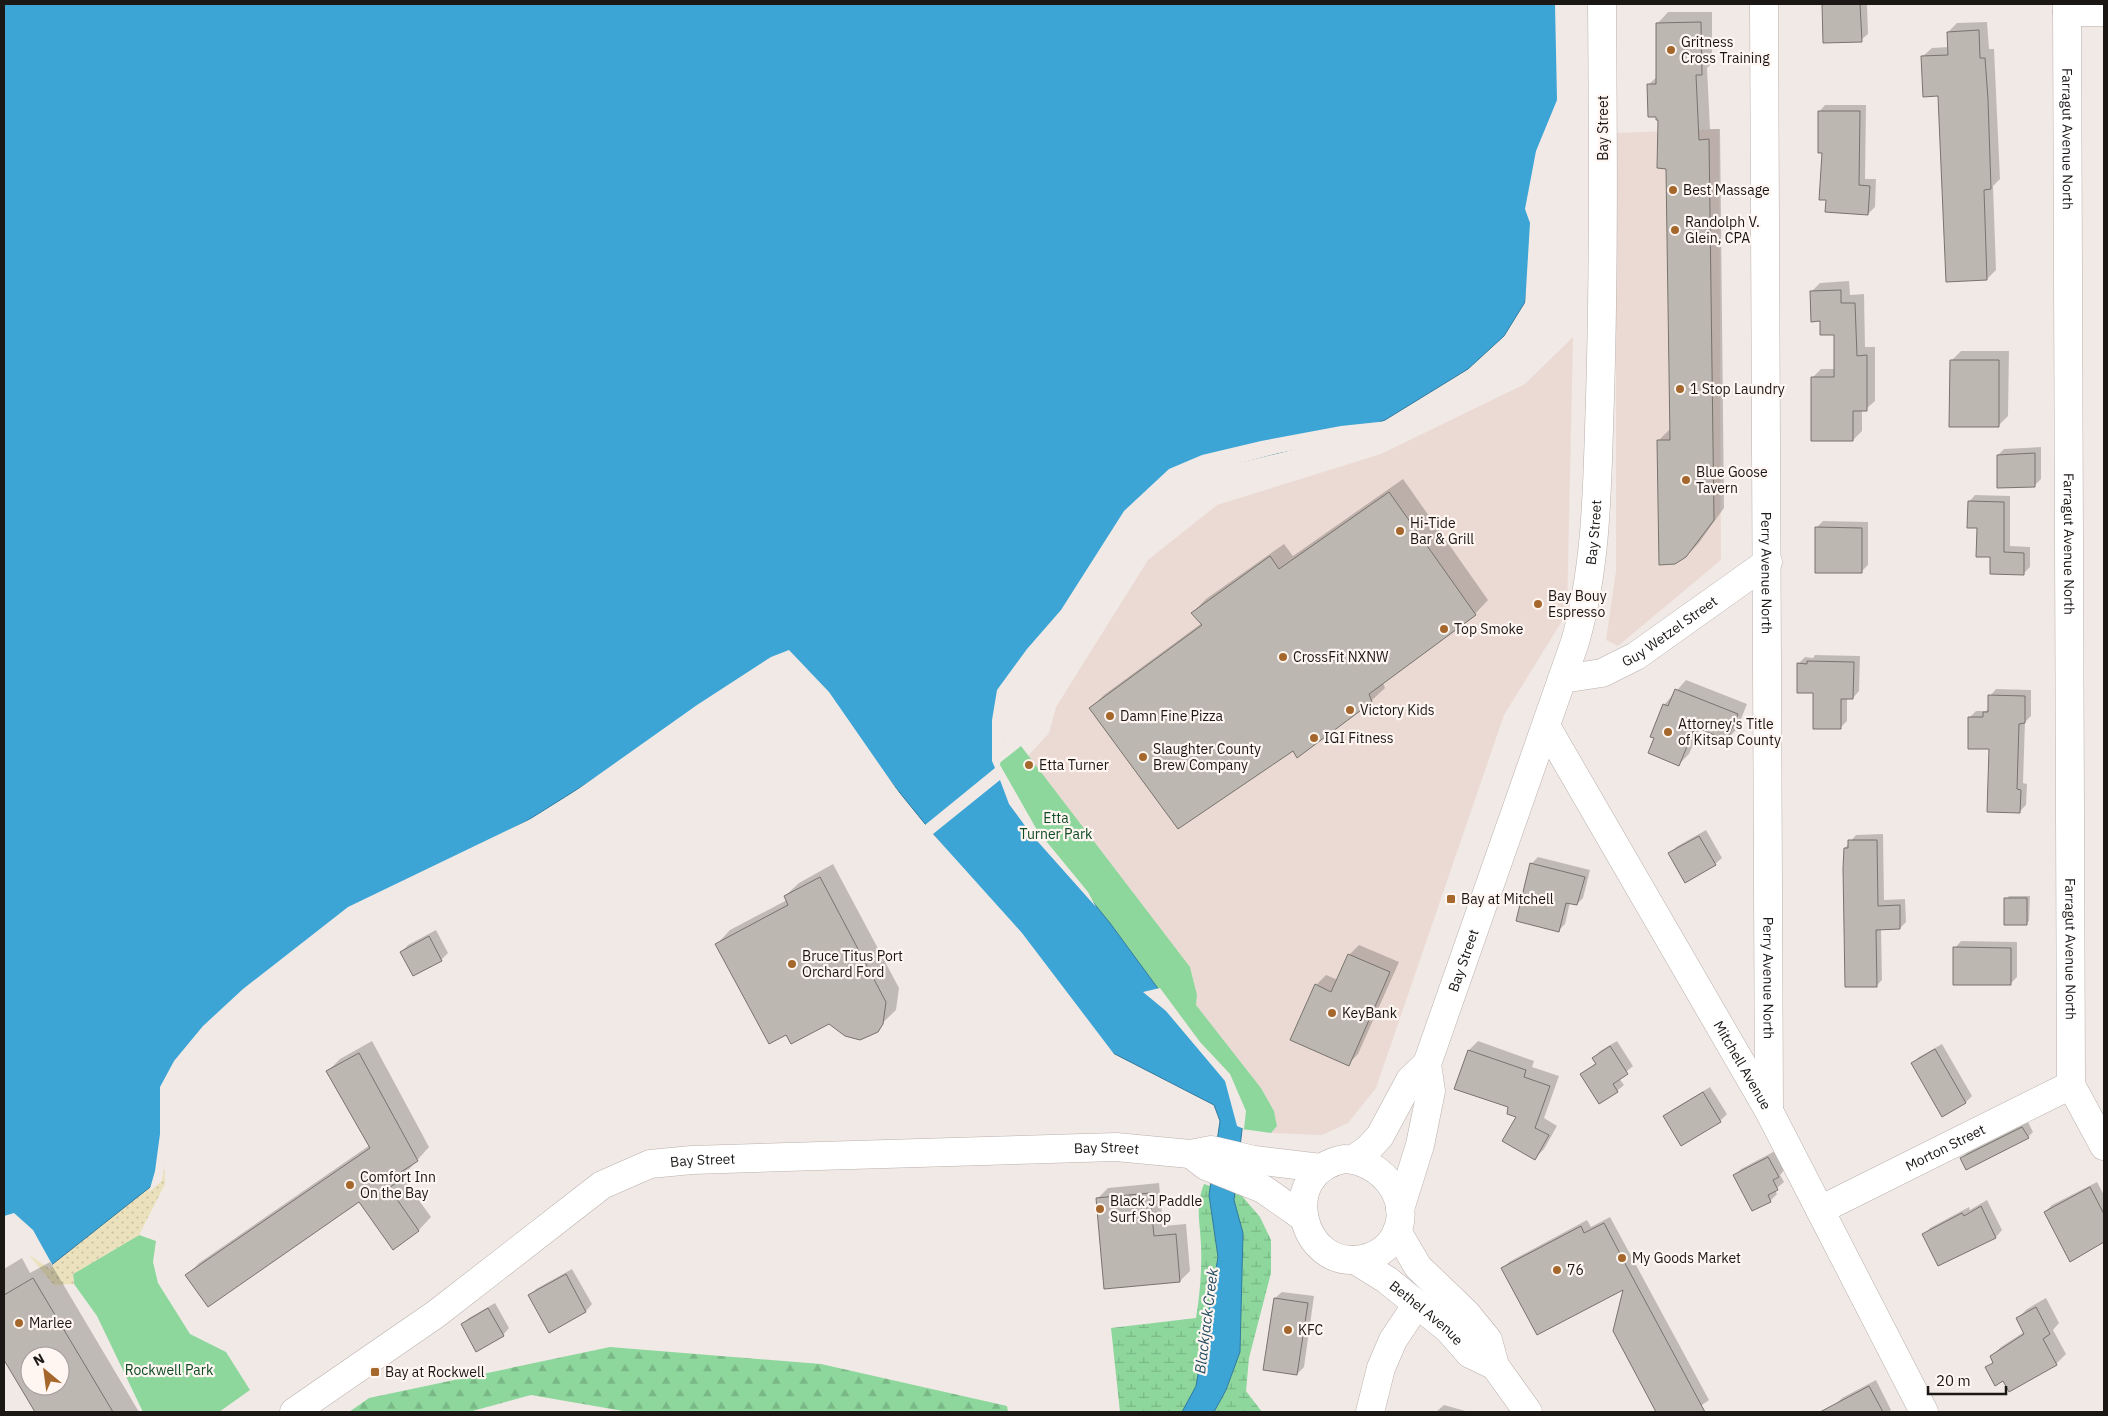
<svg xmlns="http://www.w3.org/2000/svg" width="2108" height="1416" font-family="'IBM Plex Sans',sans-serif">
<style>
.built{fill:#ebdad3}
.green{fill:#8dd79d}
.forest{fill:url(#forest-firs)}
.wetland{fill:url(#wetland-marsh)}
.sand{fill:url(#sand-dots)}
.water{fill:#3da5d6;stroke:#327a9c}
.pier{fill:#f1e9e5}
.shadow{fill:#0003;fill-rule:evenodd}
.building{fill:#bdb7b1;stroke:#78736d;fill-rule:evenodd}
.lines{fill:none;stroke-linecap:round;stroke-linejoin:round}
.minor-casing{stroke:#b9b0ac;stroke-width:29}
.major-casing{stroke:#b9b0ac;stroke-width:29}
.minor{stroke:#fff;stroke-width:28}
.major{stroke:#fff;stroke-width:28}
.poi-dot{fill:#a5672c;stroke:#fff6f2;stroke-width:2}
.labels{text-anchor:middle;dominant-baseline:central;stroke-width:4.5;stroke-linejoin:round;paint-order:stroke}
.poi-label{font-size:14px;fill:#1a1715;stroke:#fff6f2;text-anchor:start}
.street-label{font-size:14px;fill:#1a1715;stroke:#fff6f2}
.park-label{font-size:14px;fill:#0f4b24;stroke:#fff6f2}
.water-label{font-size:15px;font-style:italic;fill:#234d62;stroke:#fff6f2}
</style>
<defs>
<pattern id="forest-firs" width="22" height="20" patternUnits="userSpaceOnUse" patternTransform="scale(1.25)"><rect width="22" height="20" fill="#8dd79d"/><path d="M5 1l3.5 6h-7zM16 11l3.5 6h-7z" fill="#79b886"/></pattern>
<pattern id="wetland-marsh" width="20" height="14" patternUnits="userSpaceOnUse" patternTransform="scale(1.25)"><rect width="20" height="14" fill="#8dd79d"/><path d="M1 5h8M5 5V1M11 12h8M15 12V8" fill="none" stroke="#79b886"/></pattern>
<pattern id="sand-dots" width="8" height="8" patternUnits="userSpaceOnUse" patternTransform="scale(1.25)"><rect width="8" height="8" fill="#ebe1bc"/><path d="M2 2h.1M6 6h.1" fill="none" stroke="#c9c0a1" stroke-width="1.8" stroke-linecap="round"/></pattern>
</defs>
<rect width="100%" height="100%" fill="#f1e9e5"/>
<path class="built" d="M1719 129 1721 560 1618 646 1606 640 1616 571V133Z
M1573 337 1567 613 1504 715 1376 1088 1348 1123 1322 1135 1271 1133 1277 1126 1274 1111 1261 1088 1196 1005 1197 995 1190 967 1028 756 1049 733 1056 707 1148 560 1217 505 1381 454 1525 384Z"/>
<path class="green" d="M1021 746 1190 967 1197 995 1196 1005 1261 1088 1274 1111 1277 1126 1271 1133 1242 1129 1244 1112 1198 1043 1110 923 1035 831 997 765Z
M139 1235 156 1241 153 1262 158 1283 190 1334 226 1352 250 1390 219 1412H143L97 1316 74 1284 73 1274Z"/>
<path class="forest" d="M610 1347 821 1364 1007 1406 1008 1412H629L531 1395 469 1412H349L369 1398Z"/>
<path class="wetland" d="M1204 1184 1242 1196 1260 1217 1271 1240V1273L1249 1358 1246 1391 1262 1412H1120L1111 1328 1196 1318C1200 1294 1202 1269 1201 1245 1200 1221 1195 1207 1204 1184Z"/>
<path class="sand" d="M164 1153 165 1184 139 1235 73 1274 74 1284 54 1285 24 1249Z"/>
<path class="water" d="M4 4H1562L1561 99 1545 141 1525 302 1504 336 1468 369 1385 420 1341 438 1177 477 1129 522 1014 697 997 765 1035 831 1110 923 1198 1043 1227 1076 1244 1112 1234 1200 1243 1233 1240 1352 1226 1390 1214 1412H1182L1196 1386 1218 1257 1209 1195 1220 1121 1214 1105 1109 1051 789 656 530 819 404 888 327 936 178 1068 159 1180 49 1267 4 1235Z"/>
<path class="pier" d="M1555 4H1564V99L1547 141 1532 277 1525 306 1530 223 1525 209 1536 151 1557 100Z
M1388 421 1342 441 1279 453 1178 479 1131 524 1076 617 1016 698 1003 745 1000 765 1037 830 1088 892 1096 907 1031 834 1009 804 1000 780 933 834 1022 933 1114 1054V1056L1107 1053 788 660 532 822 405 890 329 938 180 1069 162 1181 149 1192 155 1171 160 1134V1087L174 1061 203 1026 243 989 348 907 531 819 570 795 697 705 771 657 789 650 829 692 904 800 925 825 995 768 992 761V720L997 690 1027 649 1061 610 1124 511 1169 469 1202 455 1261 441 1341 426Z
M1160 988 1200 1042 1230 1074 1246 1111 1244 1129 1237 1126 1225 1081 1166 1011 1143 992Z
M14 1213 33 1230 53 1266 50 1269 4 1238V1216Z"/>
<path class="shadow" d="M1823 4H1867L1868 34 1861 40 1824 42Z
M1668 12H1712V63L1707 68 1710 129H1720L1724 508 1698 544 1686 556 1659 440 1671 428 1667 168 1659 119 1648 85 1658 76 1657 24Z
M1987 22 1989 49H1994L2000 179 1993 186 1996 270 1987 279 1940 95 1922 57 1932 48 1949 47 1948 32 1957 23Z
M1825 105H1866L1865 179H1876L1875 207 1868 214 1828 199 1819 112Z
M1849 281 1850 295 1864 294 1865 347H1875V401L1866 409H1862V431L1853 440 1812 378 1821 369H1836V334L1821 320 1811 292 1820 283Z
M1961 351H2009L2008 416 1998 426 1951 361Z
M2041 447V479L2034 486 1998 455 2004 449Z
M1403 479 1488 600 1475 614 1383 683 1385 688 1371 701 1293 750 1091 708 1104 695 1202 623 1192 613 1206 599 1284 544 1293 556Z
M1975 495 2010 496V546L2030 547V567L2023 574 1991 556 1969 502Z
M1823 521 1868 522V565L1861 572 1816 528Z
M1815 655 1860 656 1859 691 1853 698H1847V721L1840 728 1814 692 1798 664 1805 657 1813 658Z
M1686 680 1747 704 1737 729 1727 739 1700 728 1689 754 1679 764 1655 738 1664 705Z
M1996 689 2031 690V716L2025 722 2023 783 2027 784 2026 805 2019 812 1991 747 1969 718 1976 711H1986L1989 708 1990 696Z
M1706 830 1722 858 1715 864 1670 854 1676 847Z
M1883 834 1884 900 1905 899 1906 922 1900 928H1881L1882 980 1876 986 1845 848 1856 835Z
M1538 857 1590 870 1583 898 1577 904 1570 902 1565 924 1559 930 1531 864Z
M833 864 899 988 896 1010 869 1036 860 1039 717 944 730 930 787 900 785 896 799 883Z
M2009 896H2030L2029 921 2026 924 2006 899Z
M436 930 448 953 441 960 401 952 408 945Z
M1961 941 2017 942V977L2010 984 1955 948Z
M1359 945 1399 962 1358 1054 1348 1064 1316 985 1326 975 1338 980 1349 955Z
M372 1041 429 1147 402 1177 431 1217 419 1230 393 1248 359 1200 187 1275 199 1263 370 1145 328 1071 340 1059Z
M1478 1041 1534 1061 1532 1067 1559 1076 1544 1118 1557 1126 1544 1149 1535 1158 1518 1116 1469 1050Z
M1617 1041 1633 1066 1619 1078 1624 1085 1617 1091 1581 1074 1597 1062 1594 1058 1600 1051Z
M1942 1044 1972 1096 1966 1102 1942 1116 1913 1063 1919 1057Z
M1710 1087 1727 1114 1720 1121 1665 1117 1672 1110Z
M2028 1122 2033 1132 2028 1137 1962 1158 1967 1153Z
M1775 1151 1785 1169 1780 1175 1784 1182 1775 1190 1777 1194 1770 1201 1735 1175 1741 1169Z
M2097 1182 2104 1195V1240L2071 1260 2045 1212 2052 1205Z
M1159 1183 1163 1226 1186 1224 1190 1271 1180 1281 1098 1198 1108 1188Z
M1987 1200 2002 1230 1996 1237 1938 1265 1924 1235 1930 1228 1969 1207 1970 1210Z
M1610 1217 1709 1400 1692 1412H1657L1614 1331 1625 1287 1503 1268 1509 1262 1587 1220 1591 1227Z
M22 1258 30 1273 50 1262 139 1412H36L4 1358V1269ZM30 1356H60V1386H30Z
M572 1269 592 1304 586 1311 549 1331 530 1296 536 1289Z
M1282 1292 1314 1296 1304 1367 1297 1374 1275 1298Z
M2046 1298 2059 1323 2053 1330 2066 1354 2056 1364 2003 1380 1987 1368 1994 1361 1991 1357 2001 1347 2024 1332 2017 1319 2027 1309Z
M495 1303 509 1328 503 1335 462 1325 469 1318Z
M1876 1380 1891 1410 1889 1412H1839L1835 1405 1842 1398Z
M1444 1405 1469 1412H1436Z"/>
<path class="building" d="M1822 4H1860L1862 42 1823 43Z
M1701 22 1702 75H1696L1699 140 1709 139 1714 520 1686 557 1675 564 1659 565 1657 440H1670L1666 169 1657 168 1658 120H1656V117H1648L1647 84H1656V23Z
M1979 30 1980 58H1985L1988 99 1991 189 1984 190 1987 280 1946 282 1938 96 1923 97 1921 56 1948 55 1947 32Z
M1818 111H1860L1859 185 1870 186 1868 215 1825 212 1826 200H1819L1822 153H1818Z
M1841 290V303H1855L1857 356 1867 355V411H1853V441H1811V377H1834V335H1820V321L1811 322 1810 291Z
M1950 360H1999V427H1949Z
M2035 453V487L1997 488V455Z
M1389 492 1476 615 1369 694 1372 702 1297 758 1293 751 1178 829 1089 708 1202 625 1191 613 1270 556 1279 569Z
M1968 501 2004 502V552L2024 553V575L1990 574V557H1976L1977 528H1967Z
M1815 527 1862 528V573H1815Z
M1807 661 1854 662 1853 699H1841V729H1813V693H1797V663L1807 664Z
M1675 689 1738 714 1727 740 1695 727 1679 766 1648 753 1654 738 1650 737 1663 704 1668 706Z
M1988 695 2025 696V723L2019 724 2017 789 2021 790 2020 813 1987 812 1989 749H1968V717H1983V712H1988Z
M1699 836 1716 865 1685 883 1668 853Z
M1848 840H1877L1878 906 1900 905V929L1876 930 1877 987H1845L1843 868 1844 848H1848Z
M1530 863 1585 877 1577 905 1566 903 1559 932 1516 921Z
M820 877 886 1002 883 1024 878 1032 860 1040 845 1036 829 1024 791 1044 786 1035 769 1044 715 944 788 905 784 896Z
M2004 898H2027V925H2004Z
M429 936 442 961 413 976 400 952Z
M1953 947 2011 948V985H1953Z
M1348 954 1390 972 1349 1066 1290 1040 1315 984 1331 992Z
M1610 1046 1628 1074 1613 1084 1618 1092 1599 1104 1580 1074 1596 1064 1592 1058Z
M1935 1049 1966 1103 1942 1117 1911 1063Z
M1468 1050 1526 1070 1524 1077 1550 1086 1535 1128 1549 1135 1535 1160 1502 1141 1516 1117 1507 1114 1508 1107 1454 1089Z
M359 1053 418 1161 401 1172 404 1177 389 1188 419 1231 393 1250 359 1202 208 1307 185 1275 370 1148 326 1071Z
M1703 1092 1721 1122 1681 1146 1663 1116Z
M2022 1127 2029 1138 1966 1170 1960 1158Z
M1768 1157 1779 1177 1773 1180 1778 1190 1768 1195 1771 1202 1752 1211 1733 1175Z
M2090 1187 2104 1214V1242L2070 1262 2044 1212Z
M1150 1193 1154 1236 1176 1234 1180 1282 1104 1289 1096 1198Z
M1981 1206 1996 1238 1938 1266 1922 1234 1962 1213 1964 1216Z
M1604 1223 1628 1269 1705 1412H1656L1613 1331 1623 1290 1537 1335 1501 1268 1581 1226 1584 1233Z
M566 1274 586 1312 549 1333 528 1295Z
M33 1278 113 1412H35L4 1360V1295ZM30 1356H60V1386H30Z
M1274 1298 1308 1303 1297 1375 1263 1370Z
M2036 1307 2050 1334 2043 1339 2057 1365 2009 1392 2003 1381 1995 1386 1985 1367 1993 1363 1990 1356 2024 1334 2016 1318Z
M488 1308 504 1336 476 1352 461 1324Z
M1869 1386 1883 1412H1820Z"/>
<g class="lines">
<g class="minor-casing">
<g id="minor">
<path id="s1" d="M1764 4 1769 1111"/>
<path id="s2" d="M2067 4 2071 1085 2104 1146"/>
<path d="M2067 12H2104"/>
<path id="s3" d="M1562 679 1602 673 1636 656 1768 562"/>
<path id="s4" d="M1546 726 1769 1111 1924 1412"/>
<path id="s5" d="M1820 1210 2071 1085"/>
<path d="M1370 1412 1381 1368 1393 1340 1417 1304"/>
</g>
</g>
<g class="major-casing">
<g id="major">
<path d="M1193 1156 1206 1166 1263 1189 1303 1217"/>
<path d="M1344 1159C1384 1160 1418 1206 1391 1242 1383 1252 1373 1257 1362 1259 1301 1271 1276 1172 1344 1159Z"/>
<path d="M1354 1159 1368 1149 1380 1136 1410 1080 1427 1064"/>
<path id="s6" d="M1400 1209 1420 1145 1431 1091 1427 1064 1575 642C1598 562 1597 480 1600 398 1604 266 1603 135 1602 4"/>
<path d="M1397 1231 1418 1267 1466 1313 1488 1340 1495 1366 1528 1412"/>
<path id="s7" d="M1355 1260 1387 1280 1448 1329 1470 1354 1495 1366"/>
<path id="s8" d="M294 1412 436 1314 602 1185 650 1164 692 1160 1116 1147 1190 1154 1211 1150 1254 1160 1321 1168"/>
</g>
</g>
<use href="#minor" class="minor"/>
<use href="#major" class="major"/>
</g>
<g class="poi-dot">
<circle cx="1671" cy="50" r="5"/>
<circle cx="1673" cy="190" r="5"/>
<circle cx="1675" cy="230" r="5"/>
<circle cx="1680" cy="389" r="5"/>
<circle cx="1686" cy="480" r="5"/>
<circle cx="1400" cy="531" r="5"/>
<circle cx="1538" cy="604" r="5"/>
<circle cx="1444" cy="629" r="5"/>
<circle cx="1283" cy="657" r="5"/>
<circle cx="1350" cy="710" r="5"/>
<circle cx="1110" cy="716" r="5"/>
<circle cx="1668" cy="732" r="5"/>
<circle cx="1314" cy="738" r="5"/>
<circle cx="1143" cy="757" r="5"/>
<circle cx="1029" cy="765" r="5"/>
<rect x="1446" y="894" width="10" height="10" rx="2.5"/>
<circle cx="792" cy="964" r="5"/>
<circle cx="1332" cy="1013" r="5"/>
<circle cx="350" cy="1185" r="5"/>
<circle cx="1100" cy="1209" r="5"/>
<circle cx="1622" cy="1258" r="5"/>
<circle cx="1557" cy="1270" r="5"/>
<circle cx="19" cy="1323" r="5"/>
<circle cx="1288" cy="1330" r="5"/>
<rect x="370" y="1367" width="10" height="10" rx="2.5"/>
</g>
<g class="labels">
<g class="poi-label">
<text x="1681" y="42">Gritness<tspan x="1681" dy="16">Cross Training</tspan></text>
<text x="1683" y="190">Best Massage</text>
<text x="1685" y="222">Randolph V.<tspan x="1685" dy="16">Glein, CPA</tspan></text>
<text x="1690" y="389">1 Stop Laundry</text>
<text x="1696" y="472">Blue Goose<tspan x="1696" dy="16">Tavern</tspan></text>
<text x="1410" y="523">Hi-Tide<tspan x="1410" dy="16">Bar &amp; Grill</tspan></text>
<text x="1548" y="596">Bay Bouy<tspan x="1548" dy="16">Espresso</tspan></text>
<text x="1454" y="629">Top Smoke</text>
<text x="1293" y="657">CrossFit NXNW</text>
<text x="1360" y="710">Victory Kids</text>
<text x="1120" y="716">Damn Fine Pizza</text>
<text x="1678" y="724">Attorney's Title<tspan x="1678" dy="16">of Kitsap County</tspan></text>
<text x="1324" y="738">IGI Fitness</text>
<text x="1153" y="749">Slaughter County<tspan x="1153" dy="16">Brew Company</tspan></text>
<text x="1039" y="765">Etta Turner</text>
<text x="1461" y="899">Bay at Mitchell</text>
<text x="802" y="956">Bruce Titus Port<tspan x="802" dy="16">Orchard Ford</tspan></text>
<text x="1342" y="1013">KeyBank</text>
<text x="360" y="1177">Comfort Inn<tspan x="360" dy="16">On the Bay</tspan></text>
<text x="1110" y="1201">Black J Paddle<tspan x="1110" dy="16">Surf Shop</tspan></text>
<text x="1632" y="1258">My Goods Market</text>
<text x="1567" y="1270">76</text>
<text x="29" y="1323">Marlee</text>
<text x="1298" y="1330">KFC</text>
<text x="385" y="1372">Bay at Rockwell</text>
</g>
<g class="street-label">
<text transform="translate(1603 128) rotate(-90)">Bay Street</text>
<text stroke="none"><textPath href="#s2" startOffset="135">Farragut Avenue North</textPath></text>
<text stroke="none"><textPath href="#s6" startOffset="708">Bay Street</textPath></text>
<text stroke="none"><textPath href="#s2" startOffset="540">Farragut Avenue North</textPath></text>
<text stroke="none"><textPath href="#s1" startOffset="569">Perry Avenue North</textPath></text>
<text stroke="none"><textPath href="#s3" startOffset="120">Guy Wetzel Street</textPath></text>
<text stroke="none"><textPath href="#s2" startOffset="945">Farragut Avenue North</textPath></text>
<text stroke="none"><textPath href="#s6" startOffset="259">Bay Street</textPath></text>
<text stroke="none"><textPath href="#s1" startOffset="974">Perry Avenue North</textPath></text>
<text stroke="none"><textPath href="#s4" startOffset="392">Mitchell Avenue</textPath></text>
<text stroke="none"><textPath href="#s5" startOffset="140">Morton Street</textPath></text>
<text stroke="none"><textPath href="#s8" startOffset="892">Bay Street</textPath></text>
<text stroke="none"><textPath href="#s8" startOffset="488">Bay Street</textPath></text>
<text stroke="none"><textPath href="#s7" startOffset="89">Bethel Avenue</textPath></text>
</g>
<g class="park-label">
<text x="1056" y="818">Etta<tspan x="1056" dy="16">Turner Park</tspan></text>
<text x="169" y="1370">Rockwell Park</text>
</g>
<g class="water-label">
<text transform="translate(1206 1321) rotate(-83)">Blackjack Creek</text>
</g>
</g>
<rect width="2108" height="1416" fill="none" stroke="#1a1715" stroke-width="10"/>
<g transform="translate(45 1371) rotate(331)"><circle r="24" fill="#fff6f2" stroke="#a39d9a"/>
<path d="M0-4L9 19L0 12L-9 19Z" fill="#a5672c"/>
<text y="-8" font-size="14" font-weight="bold" text-anchor="middle" fill="#1a1715">N</text>
</g>
<path d="M1928 1386v8h78v-8" fill="none" stroke="#1a1715" stroke-width="2.5"/>
<text x="1936" y="1386" font-size="15" fill="#1a1715" stroke="#fff6f2" stroke-width="4" paint-order="stroke">20 m</text>
</svg>
